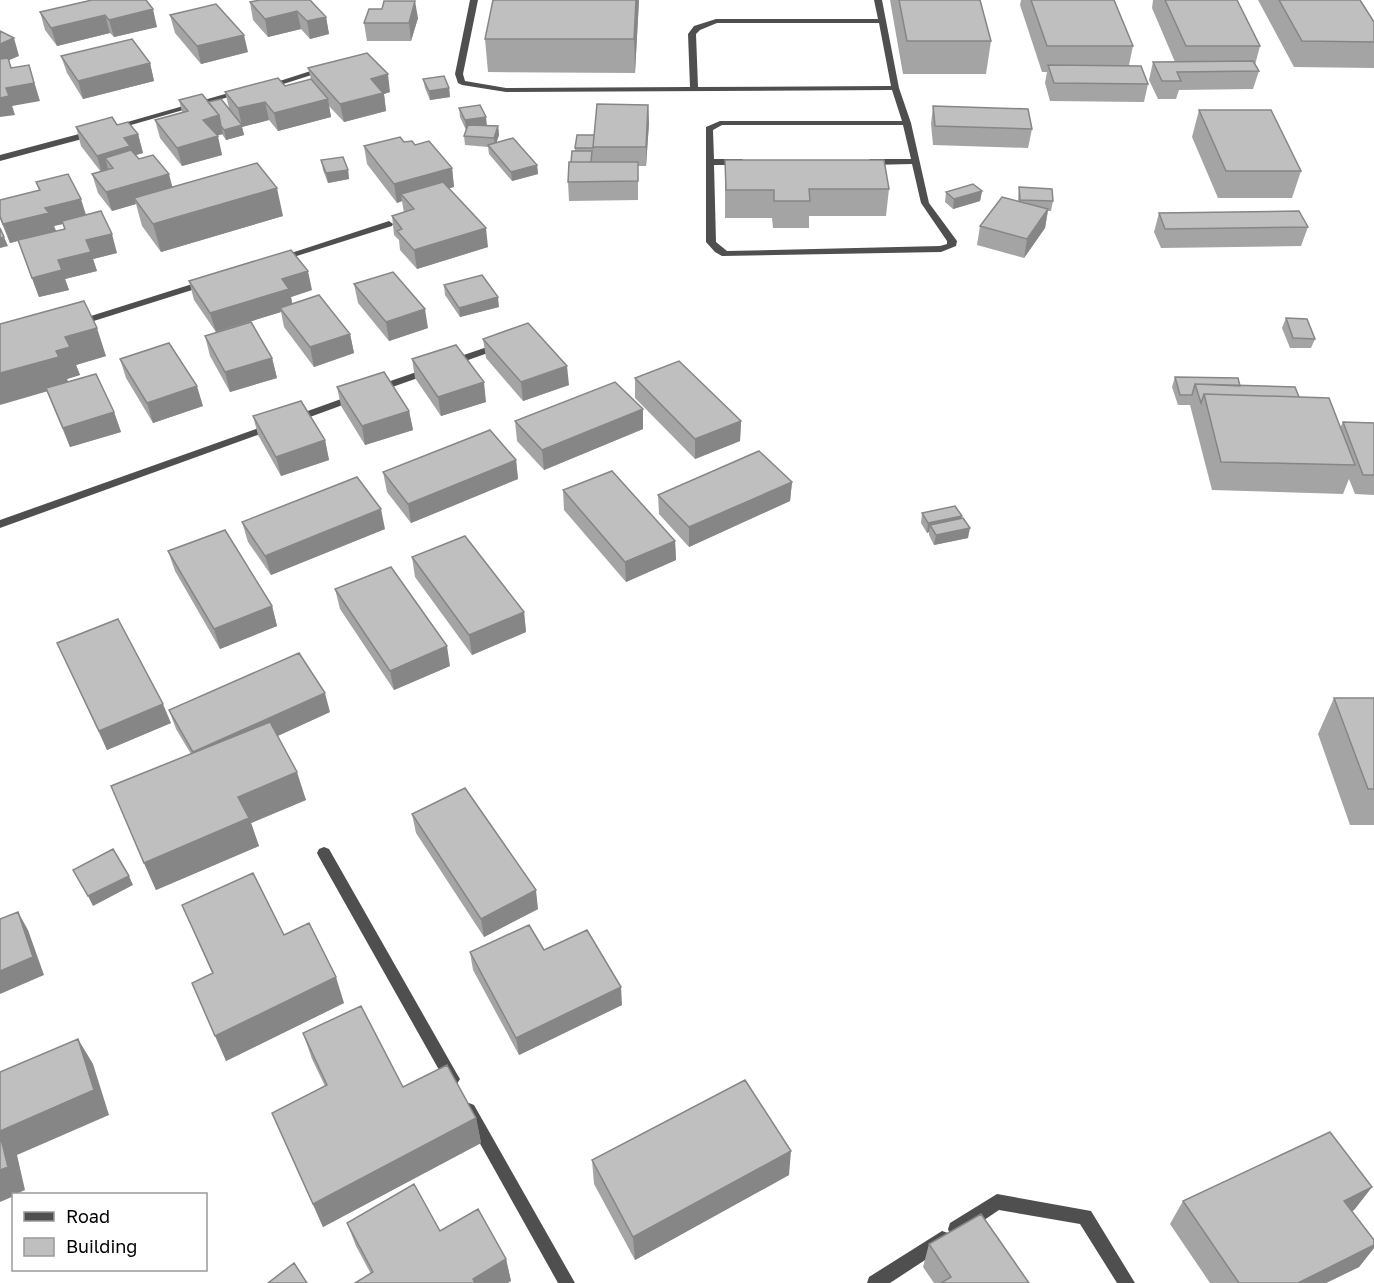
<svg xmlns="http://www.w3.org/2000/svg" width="1374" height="1283" font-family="'Golos Text',sans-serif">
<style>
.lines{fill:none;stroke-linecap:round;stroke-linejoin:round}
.service{fill:#4f4f4f;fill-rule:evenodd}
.minor{fill:#4f4f4f;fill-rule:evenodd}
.wall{fill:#a4a4a4;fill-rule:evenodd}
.shaded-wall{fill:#868686}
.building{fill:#bfbfbf;stroke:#868686;stroke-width:1.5}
</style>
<rect width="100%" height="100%" fill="#fff"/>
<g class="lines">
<path class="service" d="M470 0H478L463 74 465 81 506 88 690 87 688 34 694 26 716 19H878L874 0H882L899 88 911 123 929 203 957 241 956 246 941 252 722 256 715 252 706 242V127L720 121H902L892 90 506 92 462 85 458 83 455 74ZM717 23H879L891 86 698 87 696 34 700 30ZM722 125H903L911 159H870L866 162 870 165 912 164 921 203 947 241V244L940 246 727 251 716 242 714 165H742L746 162 742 159H714L713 130Z
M499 343 504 346 502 348 454 365H446L445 363 446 361Z
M428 368 432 369V373L381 391H373L372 389 373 387Z
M355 394 360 397 359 399 299 421 295 422 290 419 291 417Z
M270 424 274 425 275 427 274 429 0 528V520Z"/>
<path class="minor" d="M320 68 327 70 271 88 264 86Z
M239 90 246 92 117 129 110 127Z
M94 130 98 133 97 135 0 161V155Z
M389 221 393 224 392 226 284 260H278L276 258Z
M205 280 210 283 208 285 81 325H75L73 323 75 321Z
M324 847 329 849 457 1074 460 1079 457 1084 452 1086 447 1084 319 857 317 853 319 849Z
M469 1103 474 1105 575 1283H558L464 1115 461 1110 464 1105Z
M997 1194 1091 1211 1135 1283H1117L1080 1224 999 1210 962 1235 956 1237 950 1235 948 1229 950 1223Z
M942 1231 948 1233 950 1239 948 1245 890 1283H867L869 1277Z"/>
</g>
<path class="wall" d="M92 0 157 27 114 37 110 33 57 46 45 30 40 12Z
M636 0H639L635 73 488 72 485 39Z
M890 0H980L991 41 986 74H903Z
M1020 0H1114L1133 46 1129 65 1148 84 1144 102 1050 101 1045 83 1047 72H1042L1020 5 1021 0Z
M1153 0H1237L1260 46 1255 65 1259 71 1253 89 1179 90 1176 99H1158L1149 80 1153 62H1175L1152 8Z
M1258 0H1360L1374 22V68L1294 67Z
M250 2 326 17 329 34 310 39 301 29 268 37 253 20Z
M382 9 418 18 411 41H367L364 23Z
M170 15 248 52 201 64 175 33Z
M61 56 150 63 154 81 83 99 67 73Z
M308 68 390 92 384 94 386 111 344 122 329 106 331 117 278 131 269 120 242 127 244 135 226 140 222 134 217 135 222 155 182 166 160 138 155 120 182 112 179 100 208 102 229 108 225 92 285 86 311 79Z
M423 79 449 88 450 97 430 100 425 88Z
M648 105 649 123 646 166H638V200L569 201 568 182 571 162 575 151V148L594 135Z
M933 106 1032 129 1028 148 933 145 931 124Z
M459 108 487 126H498L499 135 496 143 537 165 538 174 512 181 489 154 488 147 465 145 464 136 466 130 460 117Z
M1199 110 1301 171 1292 198H1218L1192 137Z
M117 125 138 134 143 153 135 155 139 159 172 187 283 216 161 252 142 226 136 204 112 211 98 193 92 174 101 172 81 146 76 127Z
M404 142 415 145 452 168 454 187 449 188 488 247 417 269 400 250 399 240 394 235 392 216 404 213 402 201 397 203 367 164 364 146Z
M321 160 348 170 349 179 328 183 323 170Z
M725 160 889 189 886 216H809V228H773L772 218H725Z
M36 182 86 215 117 253 93 259 97 271 65 279 69 290 39 297 18 241 10 243 0 219V216L39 190ZM63 224 65 229 56 231 54 226Z
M1019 187 1053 201 1051 211H1048L1045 228 1024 258 977 245 980 226 1018 201Z
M982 191 980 201 953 209 945 202 946 192Z
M1159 213 1308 227 1301 246 1161 248 1154 232Z
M189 281 312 290 291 297 292 304 350 334 354 353 314 367 284 327 281 312 216 332 194 300Z
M354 284 428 328 389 341 358 303Z
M444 285 499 307 460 317 445 295Z
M1286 318 1315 339 1311 348H1290L1282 328Z
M0 324 106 356 76 365 80 375 67 379 68 382 114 412 121 432 70 447 47 392Z
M205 336 272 358 277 378 230 392 210 356Z
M483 339 569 385 523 401 486 358Z
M120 359 203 406 153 423 126 378Z
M412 359 486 402 441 416 415 378Z
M1175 377 1240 386 1299 397 1340 428 1343 422 1374 423V495L1355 494 1349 479 1343 494 1212 490 1190 405H1178L1172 387Z
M635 378 741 421 740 441 695 459 635 398Z
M337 387 409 411 413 430 365 445 341 406Z
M253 416 325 440 329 460 281 476 258 435Z
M515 421 643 429 544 470 517 441Z
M516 460 518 479 411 523 387 492 383 472Z
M792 482 790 501 689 547 659 514 658 495Z
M563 490 675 541 676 560 626 582 564 510Z
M922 513 962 516 961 519 968 538 934 545 929 535V532L927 533 921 523Z
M242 522 385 529 271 575 248 542Z
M168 551 272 606 277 626 220 649 175 571Z
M412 557 524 612 526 632 472 655 415 577Z
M335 589 450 666 394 690 340 609Z
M57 643 171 723 107 750Z
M1334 698H1374V825H1350L1318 734Z
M169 710 330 712 278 736 306 800 251 823 259 846 156 890 144 863 191 754 176 729Z
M412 814 538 909 484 937 416 833Z
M182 905 284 935 344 1003 226 1061 212 973Z
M544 950 622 1005 519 1055 473 970 470 952Z
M303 1033 403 1087 476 1118 481 1143 323 1227 272 1113 325 1086 312 1059Z
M592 1160 789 1175 635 1260 594 1184Z
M1372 1187 1354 1210 1352 1211 1374 1240V1248L1359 1267 1326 1283H1210L1170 1224 1183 1201Z
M347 1223 440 1231 506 1259 511 1281 371 1274 356 1246Z
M929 1244 1029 1283H934L923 1267Z"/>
<path class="shaded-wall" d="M636 0H639L635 73 634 39Z
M415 1 418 18 411 41 409 23Z
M153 9 157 27 114 37 109 20Z
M297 11 301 29 268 37 265 19Z
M105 15 110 33 57 46 51 28Z
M326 17 329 34 310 39 307 21Z
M244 35 248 52 201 64 197 46Z
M14 38 19 56 0 64V44Z
M150 63 154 81 83 99 78 81Z
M29 65 40 101 12 106 6 88Z
M388 74 390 92 384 94 386 111 344 122 340 104 371 79Z
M449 88 450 97 430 100 429 91Z
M9 96 15 115 0 117V98Z
M328 99 331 117 278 131 274 113Z
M265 102 269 120 242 127 244 135 226 140 224 130 242 126 238 108Z
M648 105 649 123 646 166V147Z
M219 115 223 134 208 138 203 120Z
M486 117 487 126 466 130 465 120Z
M498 126 499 135 495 147 494 138Z
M138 134 143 153 133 156 105 158 109 172 102 174 97 156 124 138Z
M218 136 222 155 182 166 177 148Z
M537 165 538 174 512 181 511 172Z
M452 168 454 187 406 200 401 194 402 201 397 203 394 184Z
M348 170 349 179 328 183 326 173Z
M169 174 174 193 134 198 136 204 112 211 106 192Z
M277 188 283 216 161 252 153 224Z
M982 191 980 201 953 209 954 199Z
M81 199 87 218 54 226 56 231 10 243 3 224 45 208Z
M1048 209 1045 228 1024 258 1027 239Z
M486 228 488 247 417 269 414 250Z
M112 234 117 253 93 259 97 271 65 279 69 290 39 297 32 278 86 240Z
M4 237 8 246 0 248V238Z
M308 271 312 290 291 297 293 308H280L281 312 216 332 210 313 282 279Z
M498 297 499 307 460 317 459 308Z
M425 309 428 328 389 341 386 322Z
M97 328 106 356 76 365 80 375 67 379 69 385 0 405V373L56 351 65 337Z
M350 334 354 353 314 367 310 347Z
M272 358 277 378 230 392 225 372Z
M567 366 569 385 523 401 521 382Z
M484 382 486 402 441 416 438 397Z
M197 386 203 406 153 423 147 403Z
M643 409V429L544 470 542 450Z
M409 411 413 430 365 445 362 426Z
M114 412 121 432 70 447 63 428Z
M741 421 740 441 695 459V439Z
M325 440 329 460 281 476 276 457Z
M516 460 518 479 411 523 408 504Z
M792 482 790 501 689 547V527Z
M381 509 385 529 271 575 265 556Z
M962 516 960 526 930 525 929 532 927 533 928 523Z
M970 528 968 538 934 545 936 535Z
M675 541 676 560 626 582 625 562Z
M272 606 277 626 220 649 214 629Z
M524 612 526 632 472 655 469 635Z
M447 646 450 666 394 690 390 671Z
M325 693 330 712 200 771 193 752Z
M163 704 171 723 107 750 99 731Z
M297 772 306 800 251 823 259 846 156 890 144 863 238 797Z
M129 876 133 885 93 906 88 896Z
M536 890 538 909 484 937 481 919Z
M18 912 28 930 44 975 0 994V971Z
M336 977 344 1003 226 1061 215 1036Z
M621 987 622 1005 519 1055 516 1038Z
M78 1039 93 1064 109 1115 17 1155 25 1190 16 1194H14V1196L0 1202V1131Z
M476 1118 481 1143 323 1227 313 1204Z
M791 1151 789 1175 635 1260 633 1237Z
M1372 1187 1354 1210 1327 1224 1344 1201Z
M1374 1245V1248L1359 1267 1326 1283H1298Z
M506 1259 511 1281 508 1283H474L473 1279Z"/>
<path class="building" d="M92 0H146L153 9 109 20 105 15 51 28 40 12Z
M260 0H310L326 17 307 21 297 11 265 19 250 2Z
M493 0H636L634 39H485Z
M899 0H980L991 41H907Z
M1031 0H1114L1133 46H1047Z
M1165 0H1237L1260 46H1186Z
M1279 0H1360L1374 22V42L1302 41Z
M384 1H415L409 23H364L369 9H382Z
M216 4 244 35 197 46 170 15Z
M0 31 14 38 0 44Z
M132 39 150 63 78 81 61 56Z
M367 53 388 74 371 79 383 93 340 104 308 68Z
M8 58 11 68 29 65 34 83 6 88 9 96 0 98V59Z
M1253 61 1259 71 1177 72 1181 81H1162L1153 62Z
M1048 65 1141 66 1148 84 1054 83Z
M444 76 449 88 429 91 423 79Z
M278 78 285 86 311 79 328 99 274 113 265 102 238 108 225 92Z
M202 94 219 115 203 120 218 136 177 148 155 120 188 111 179 100Z
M221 99 242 125 224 130 221 126 219 115 208 102Z
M597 104 648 105 646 147H593Z
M480 105 486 117 465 120 459 108Z
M933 106 1028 109 1032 129 935 126Z
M1199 110H1271L1301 171H1226Z
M112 117 117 125 128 122 138 134 124 138 130 146 97 156 76 127Z
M468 125 498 126 494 138 464 136Z
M577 135H594L593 148H575Z
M400 137 404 142 412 141 415 145 429 141 452 168 394 184 364 146Z
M513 138 537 165 511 172 488 145Z
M131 150 139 159 153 155 169 174 106 192 92 174 113 168 105 158Z
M572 151H592L591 162H571Z
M343 157 348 170 326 173 321 160Z
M725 160H884L889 189H809L810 201H774V190H726Z
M569 162H638V181L568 182Z
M257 163 277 188 153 224 134 198Z
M68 174 81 199 45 208 49 213 3 224 0 216V200L40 190 36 182Z
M443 182 486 228 414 250 397 231 402 229 392 216 414 209 401 194Z
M973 184 982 191 954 199 946 192Z
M1019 187 1052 189 1053 201 1020 200Z
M1002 197 1048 209 1027 239 980 226Z
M101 211 112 234 86 240 91 252 58 260 62 270 32 278 18 240 65 229 62 221Z
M1299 211 1308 227 1165 229 1159 213Z
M0 228 4 237 0 238Z
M291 250 308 271 282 279 289 289 210 313 189 281Z
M393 272 425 309 386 322 354 284Z
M482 275 498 297 459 308 444 285Z
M319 295 350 334 310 347 280 308Z
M84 301 97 328 65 337 70 347 56 351 59 357 0 373V324Z
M1286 318 1307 319 1315 339 1293 338Z
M251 322 272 358 225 372 205 336Z
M528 323 567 366 521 382 483 339Z
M169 343 197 386 147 403 120 359Z
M456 345 484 382 438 397 412 359Z
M679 361 741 421 695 439 635 378Z
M384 372 409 411 362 426 337 387Z
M96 374 114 412 63 428 46 388Z
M1175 377 1238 378 1240 386 1195 384 1192 395H1180Z
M615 382 643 409 542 450 515 421Z
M1195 384 1295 387 1299 397 1204 394 1201 403Z
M1204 394 1329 398 1355 465 1221 462Z
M301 401 325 440 276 457 253 416Z
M1343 422 1374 423V475H1363Z
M490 430 516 460 408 504 383 472Z
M759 451 792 482 689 527 658 495Z
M612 471 675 541 625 562 563 490Z
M357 477 381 509 265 556 242 522Z
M955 506 962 516 928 523 922 513Z
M963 518 970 528 936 535 930 525Z
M225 530 272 606 214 629 168 551Z
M465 536 524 612 469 635 412 557Z
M391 567 447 646 390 671 335 589Z
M118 619 163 704 99 731 57 643Z
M299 653 325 693 193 752 169 710Z
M1334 698H1374V789H1368Z
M270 722 297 772 238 797 249 818 144 863 111 786Z
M465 788 536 890 481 919 412 814Z
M113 849 129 876 88 896 73 870Z
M253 873 284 935 309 923 336 977 215 1036 192 983 213 973 182 905Z
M18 912 33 957 0 971V919Z
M529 925 544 950 587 930 621 987 516 1038 470 952Z
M361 1006 403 1087 447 1065 476 1118 313 1204 272 1113 327 1085 303 1033Z
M78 1039 94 1090 0 1131V1072Z
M745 1080 791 1151 633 1237 592 1160Z
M1330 1132 1372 1187 1344 1201 1374 1240V1245L1298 1283H1239L1183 1201Z
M0 1135 8 1167 0 1170Z
M414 1184 440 1231 478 1209 506 1259 473 1279 475 1283H355L373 1272 347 1223Z
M981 1214 1029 1283H941L951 1277 929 1244Z
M294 1263 307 1283H268Z"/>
<rect x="12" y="1193" width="195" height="78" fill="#ffffff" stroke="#999999" stroke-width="1.5"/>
<rect x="24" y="1212" width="30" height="9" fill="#4f4f4f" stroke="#999999" stroke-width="1.5"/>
<text x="66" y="1223" font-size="18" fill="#000000">Road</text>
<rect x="24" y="1238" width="30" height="18" fill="#bfbfbf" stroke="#999999" stroke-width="1.5"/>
<text x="66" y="1253" font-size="18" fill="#000000">Building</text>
</svg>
